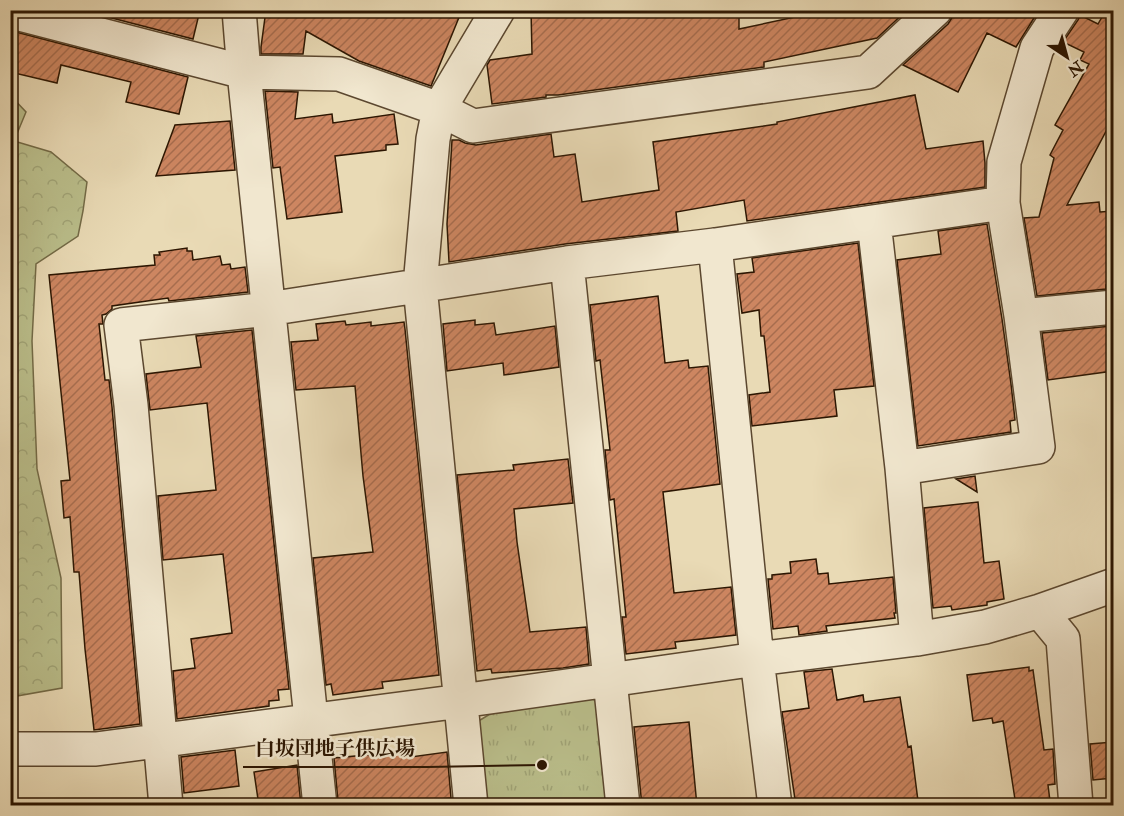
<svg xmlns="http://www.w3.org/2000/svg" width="1124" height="816" font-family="'IM FELL Double Pica','Noto Serif JP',serif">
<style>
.grass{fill:url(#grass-tufts);stroke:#736a46;stroke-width:1.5}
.forest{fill:url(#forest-crowns);stroke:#736a46;stroke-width:1.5}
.building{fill:url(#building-hatch);stroke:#2c1602;stroke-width:1.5}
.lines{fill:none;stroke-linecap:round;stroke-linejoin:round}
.minor-casing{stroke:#5b472f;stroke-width:36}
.minor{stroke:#f1e7cf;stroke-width:33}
.leader{fill:none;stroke:#2c1602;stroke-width:2}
.callout-dot{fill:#2c1602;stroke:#f1e7cf;stroke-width:2}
.callout-label{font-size:20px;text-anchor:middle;font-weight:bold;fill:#2c1602;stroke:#f1e7cf;stroke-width:5;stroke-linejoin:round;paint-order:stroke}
</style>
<defs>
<pattern id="grass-tufts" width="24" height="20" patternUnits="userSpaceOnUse" patternTransform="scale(1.5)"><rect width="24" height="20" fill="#babe8b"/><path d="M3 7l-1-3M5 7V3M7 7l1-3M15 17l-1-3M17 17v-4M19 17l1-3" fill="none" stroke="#a0a376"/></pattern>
<pattern id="forest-crowns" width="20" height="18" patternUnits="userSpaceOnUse" patternTransform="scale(1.5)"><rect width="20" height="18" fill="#babe8b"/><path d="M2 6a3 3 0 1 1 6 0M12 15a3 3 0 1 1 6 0" fill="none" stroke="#a0a376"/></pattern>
<pattern id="building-hatch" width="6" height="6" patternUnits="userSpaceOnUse" patternTransform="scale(1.5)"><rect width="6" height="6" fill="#cd8661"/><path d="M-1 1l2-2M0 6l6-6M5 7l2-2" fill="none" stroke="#a76d4e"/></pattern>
</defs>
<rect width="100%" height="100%" fill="#e9dab5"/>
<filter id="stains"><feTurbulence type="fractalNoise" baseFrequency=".00333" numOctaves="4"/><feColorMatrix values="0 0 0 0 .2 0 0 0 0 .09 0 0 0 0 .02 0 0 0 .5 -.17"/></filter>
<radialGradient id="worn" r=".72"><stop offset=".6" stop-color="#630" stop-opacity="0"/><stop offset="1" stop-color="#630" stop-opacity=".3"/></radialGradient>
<path class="grass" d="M593 698 601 708 610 805H482L472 725 490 714Z"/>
<path class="forest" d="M10 95 26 112 14 141 51 152 87 182 83 211 78 236 36 264 32 341 37 469 61 578 62 688 11 697Z"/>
<path class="building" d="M81 10H200L193 39Z
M266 10H462L431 86 359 61 306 31 303 54H261V47Z
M531 10H739V29L828 10H907L877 38 764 62V67L558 95H546V97L492 104 487 65 490 60 532 54Z
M953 10H1039L1016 47 987 33 958 92 903 65 948 24 953 16Z
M1106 10H1113V118L1067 205 1099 202 1100 212 1113 211V272H1108L1110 285H1106V289L1037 296 1024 218 1039 217 1054 158 1050 155 1063 130 1055 125 1089 64 1080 60 1084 52 1063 42 1078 20 1080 15 1098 24Z
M16 32 188 77 179 114 126 102 131 82 61 65 57 83 10 72V55Z
M265 91 298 92 295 119 332 114 333 123 394 114 398 144 386 145V150L335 156 342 212 287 219 280 167 273 168Z
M915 95 926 149 983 141 985 163V187L747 221 744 200 676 212 678 231 565 244 449 262 447 224 452 140H459L465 143 476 145 551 134 554 157 575 154 582 202 659 190 653 142 777 124V122Z
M230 121 235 170 156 176 175 125Z
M987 224 1002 319 1011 384 1015 420 1010 421 1011 432 918 446 897 260 941 254 938 231Z
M858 243 874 386 834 390 837 416 752 426 749 395 770 392 764 336H761L759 310 742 313 737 274 754 272 752 258Z
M187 248V251H192L193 260 220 256 222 265 230 264 231 269 245 267 248 292 169 301 168 298 112 306V309L106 314 102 315 103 324H99L105 380H109L112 407 140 724 94 730 85 649 79 572H74L70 517 64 518 61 481 70 480 49 275 155 265 154 255H160L159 252Z
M658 296 665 363 688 360 689 368 708 366 720 484 663 492 674 593 731 587 736 635 675 642 676 648 626 654 622 617H626L614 499 610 500 605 450H610L600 360 596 361 590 305Z
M475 320V325L494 323 496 335 555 326 559 367 504 375 503 363 447 371 443 324Z
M345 321 346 325 371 322V326L404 322 405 329 439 675 382 682 383 688 333 695 331 684 326 685 313 558 373 552 363 476 355 386 296 390 291 342 318 340 316 324Z
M1111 326 1113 343V371L1048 380 1042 333Z
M252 330 289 689 278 690 279 700 269 701V706L177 719 173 671 195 668 191 639 232 633 223 554 163 560 158 496 216 490 207 403 150 410 146 374 201 367 196 336Z
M568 459 573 503 514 509 517 542 530 632 586 627 589 664 563 668 492 673 491 669 477 671 457 475 514 470 513 465Z
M975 476 977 492 956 479Z
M978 502 984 563 999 561 1004 599 987 602V605L952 610 951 606 933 608 924 508Z
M816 559 818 574 828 573 829 584 893 577 896 613H894L895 618 826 626 827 631 799 635 798 626 773 629 768 579H772V575L791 573 790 562Z
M1029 667V671L1033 670 1044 750 1053 749 1055 784 1048 785 1050 801 1016 806 1003 721 993 723 992 718 973 721 967 675Z
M832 669 837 700 863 695 864 702 900 697 908 747 911 746 918 801 890 806H796L782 712 809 708 804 672Z
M689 722 697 806H642L634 727Z
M1113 742V778L1093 780 1090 744Z
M235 750 239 786 184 793 181 757Z
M410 751 411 757 447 752 451 798 386 806H359L358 799 338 801 334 758Z
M297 765 301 806H259L254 772Z"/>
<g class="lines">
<g class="minor-casing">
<path id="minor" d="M17 10 16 13 244 72 339 74 439 109 473 126 868 72 935 10
M239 10 244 72 320 806
M874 222 902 468
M715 245 757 659 775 806
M567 263 623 806
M1021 316 1114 307
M1040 611 1063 639 1076 806
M917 639 902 468 1038 447 1021 316 1003 203 1004 162 1037 48 1062 10
M10 749H96L461 701 757 659 917 639 985 627 1040 611 1114 585
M166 806 131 405 121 325 268 309 567 263 715 245 1003 203
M471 806 420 286 433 139 439 109 498 10"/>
</g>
<use href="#minor" class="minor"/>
</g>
<path class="leader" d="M542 765L427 767H243"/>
<circle class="callout-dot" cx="542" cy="765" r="6"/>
<g class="callout-label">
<text x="335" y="755">白坂団地子供広場</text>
</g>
<rect width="1124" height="816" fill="none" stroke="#e9dab5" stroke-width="36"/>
<rect x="12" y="12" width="1100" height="792" fill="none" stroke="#2c1602" stroke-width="3"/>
<rect x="18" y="18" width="1088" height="780" fill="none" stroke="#2c1602" stroke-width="1.5"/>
<g transform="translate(1067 57) rotate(144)" stroke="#f1e7cf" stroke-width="4.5" paint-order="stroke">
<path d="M0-4.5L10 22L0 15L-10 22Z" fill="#2c1602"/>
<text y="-9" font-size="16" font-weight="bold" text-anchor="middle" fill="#2c1602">N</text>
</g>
<rect width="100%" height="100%" filter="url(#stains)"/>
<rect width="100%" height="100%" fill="url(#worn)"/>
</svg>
